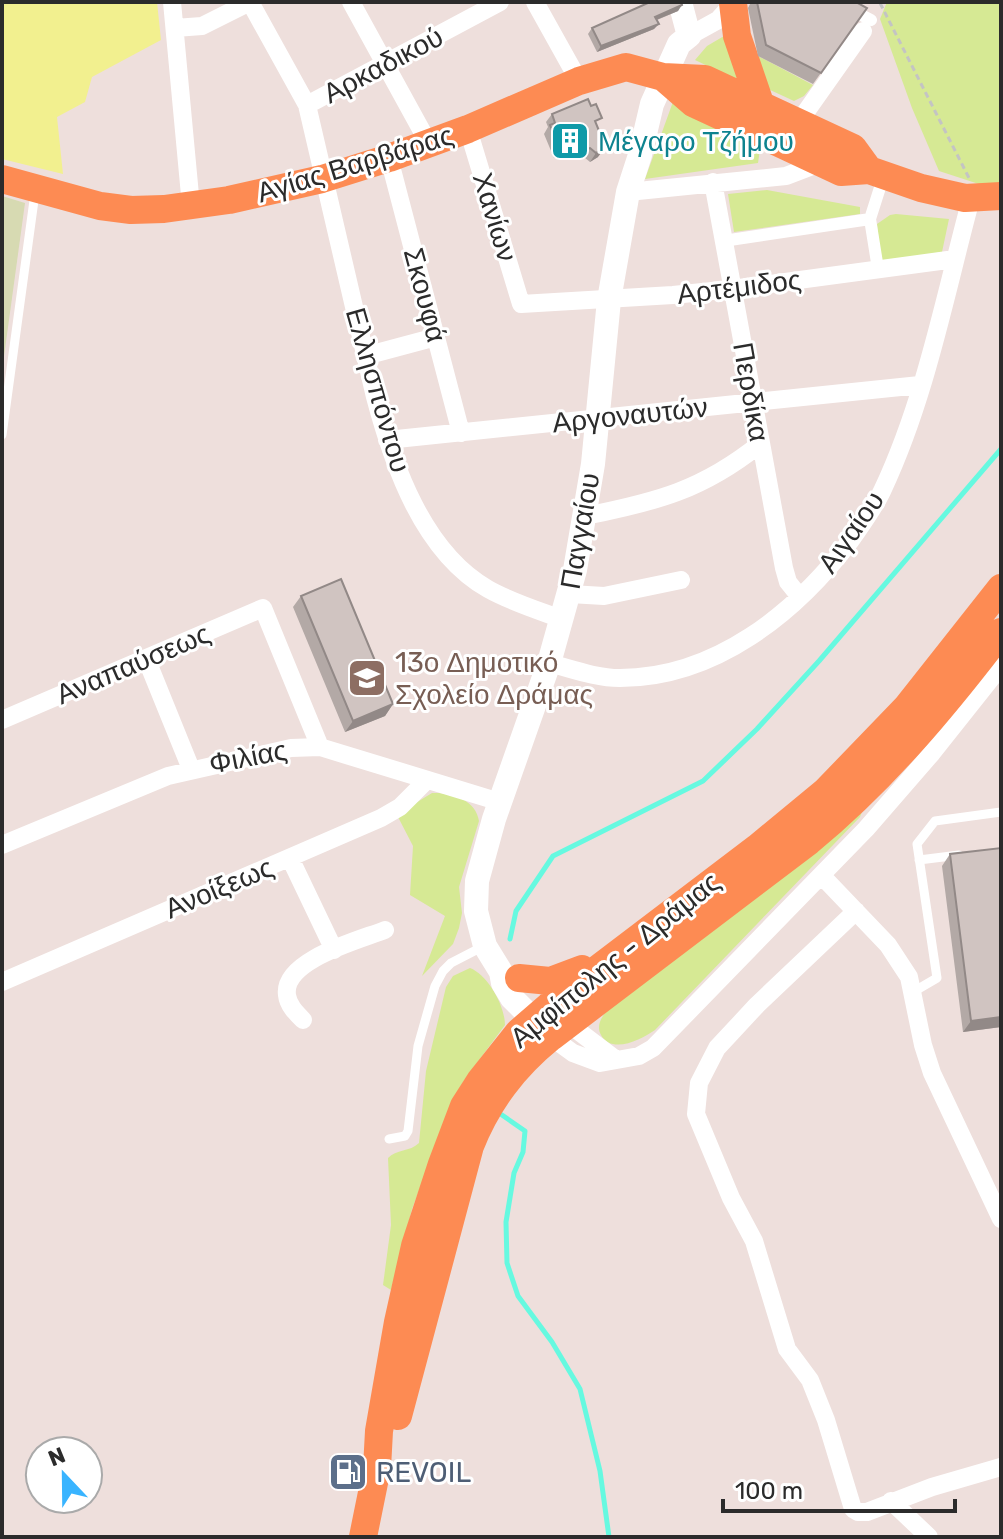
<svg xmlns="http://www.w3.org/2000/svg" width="1003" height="1539" font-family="Rubik,sans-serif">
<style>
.green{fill:#d6e994}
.cemetery{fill:#d7dab2}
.pitch{fill:#f2f08f}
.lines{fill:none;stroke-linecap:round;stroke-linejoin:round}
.stream{stroke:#66f9e0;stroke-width:5}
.path{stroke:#c4c4c4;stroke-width:3;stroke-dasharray:6 4;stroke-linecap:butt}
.service{stroke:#fff;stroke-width:9}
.pedestrian{stroke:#fff;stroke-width:12}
.minor{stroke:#fff;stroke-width:18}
.secondary{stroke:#fff;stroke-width:24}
.primary{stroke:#fd8b53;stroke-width:28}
.wall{fill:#b3a9a6}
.shaded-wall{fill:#928987}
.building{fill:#d0c4c1;stroke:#928987;stroke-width:2}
.labels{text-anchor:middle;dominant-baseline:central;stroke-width:6;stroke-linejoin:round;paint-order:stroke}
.street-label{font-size:28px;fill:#2b2b2b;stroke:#fff}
.culture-label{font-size:28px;fill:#0d838f;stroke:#fff;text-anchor:start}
.education-label{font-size:28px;fill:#785e54;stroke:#fff;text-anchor:start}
.service-label{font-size:28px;fill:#4e5e75;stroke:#fff;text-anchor:start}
</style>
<rect width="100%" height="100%" fill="#eedfdc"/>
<path class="green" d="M887 2H1001V185L988 187 939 171 912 108 880 19Z
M724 36 739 81 695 60 707 46Z
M758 56 813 85 804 96 794 101 768 89Z
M674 99 760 149 758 163 645 179Z
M767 190 860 207V214L734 232 728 194Z
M896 214 949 219 942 252 881 262 877 224 890 215Z
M432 793C452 792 476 800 479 821L459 887 462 913 459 928 453 944 422 976 445 916 410 895 413 846 398 817 414 804Z
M862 812 860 817 655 1030C642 1039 612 1055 601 1035 596 1026 601 1018 607 1010Z
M470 968C488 975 505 1006 505 1025L465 1079 453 1099 412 1209 391 1290 383 1285 391 1225 388 1158C396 1149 410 1152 419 1143L426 1071 446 987 453 976Z"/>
<path class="cemetery" d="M2 196 25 203 2 371Z"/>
<path class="pitch" d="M2 2H157L161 40 92 77 85 102 57 117 63 174 2 159Z"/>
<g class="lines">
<path class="stream" d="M510 939 516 911 553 856 703 781 757 729 819 661 1001 449
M502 1115 525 1131 523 1152 514 1173 506 1222 507 1263 518 1296 552 1342 580 1389 600 1471 609 1537"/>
<path class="path" d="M880 3 969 178"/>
<path class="service" d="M2 435 35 193
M919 860 959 855
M913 992 937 978 917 844 935 821 1001 812
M389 1139 405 1136 408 1131 418 1046 435 986 443 971 451 963 482 947"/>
<path class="pedestrian" d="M836 2 871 20
M870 219 878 269
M723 241 870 219 884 175"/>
<path class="minor" d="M172 2 191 206
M351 2 429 144
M535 2 579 81
M175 28 202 26 250 2 307 105 375 397C393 465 423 552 488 589 511 602 537 610 562 619
M689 36 718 20 734 2
M307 105 500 2
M798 123 863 31
M468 129 521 304 673 295 732 289 955 259
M389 158 461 433
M713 182 784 568 788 582 800 597
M628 192 786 176 820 163
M365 356 436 337
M387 440 920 385
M585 516C656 502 703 490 761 443
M570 594 604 596 681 580
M146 658 191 769
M549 663C572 669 596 678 620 678 715 678 796 613 851 540 862 524 875 507 883 489 926 397 945 295 971 199
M2 720 263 608 320 747
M2 845 168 776 291 748 320 747 500 802
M290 858 334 950
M822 876 888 945 909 977 923 1045 932 1073 1001 1219
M856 911 757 1005 717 1048 699 1083 696 1114 731 1198 754 1241 787 1349 810 1380 826 1420 853 1509 858 1512H867L932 1487 1001 1467
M2 982 381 818 400 807 427 780
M303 1020C296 1013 288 1005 287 995 282 960 360 940 385 930
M569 1024 615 1059
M551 1037 573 1053 600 1063 639 1056 653 1048 866 829 932 753 1001 666
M891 1501 929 1537"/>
<path class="secondary" d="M545 1031 512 998 503 983 501 972 485 946 476 911 477 881 494 819 549 663 575 570 593 464 609 300 628 192 640 155 652 104 679 44 689 36 680 2"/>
<path class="primary" d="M733 3 737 36 761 106
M663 77 693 103 841 172 869 170 921 188 965 198 1001 196
M2 179 100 206 131 210 164 209 229 200 322 179 389 158 468 129 579 81 626 67 663 77 705 79 853 148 869 170
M519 978 550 981 582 969
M398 1416 470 1146C488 1101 514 1067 551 1037L809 841C883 780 943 708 1001 632
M363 1537 377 1468 379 1431 398 1322 415 1246 442 1164 464 1106 480 1081 519 1032 549 1006 757 848 826 791 907 707 1001 588"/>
</g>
<path class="wall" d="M644 2H681L678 11 657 20 654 29 597 52 588 34 592 28 645 5Z
M751 2H856L867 8 813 84 758 56 748 8Z
M552 114 597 125 598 157 590 162 584 157 580 158 577 149 554 158 544 134 548 127 546 122Z
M301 596 393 704 385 716 345 732 293 607Z
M1001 848V1027L963 1032 942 866 950 854Z"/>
<path class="shaded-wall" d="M682 5 678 11 651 22 655 17Z
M659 24 654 29 597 52 601 46Z
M583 140 577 149 554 158 560 150Z
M604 149 598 157 590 162 596 153Z
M393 704 385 716 345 732 353 721Z
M1001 1017V1027L963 1032 971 1021Z"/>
<path class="building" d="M650 2H681L682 5 655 17 659 24 601 46 592 28Z
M757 2H856L867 8 821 73 766 45Z
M588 99 591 106 596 104 602 118 595 121 604 143V149L596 153 590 148 586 149 583 140 560 150 550 125 555 123 552 114Z
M341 579 393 704 353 721 301 596Z
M1001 848V1017L971 1021 950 854Z"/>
<defs>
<g id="building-square" transform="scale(2)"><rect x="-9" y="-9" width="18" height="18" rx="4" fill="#0f9aa8" stroke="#fff"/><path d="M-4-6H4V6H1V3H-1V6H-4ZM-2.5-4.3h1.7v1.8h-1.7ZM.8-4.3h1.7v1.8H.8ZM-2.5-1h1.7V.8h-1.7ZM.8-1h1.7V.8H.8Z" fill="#fff"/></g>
<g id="school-square" transform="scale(2)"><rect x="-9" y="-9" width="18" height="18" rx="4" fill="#8d6e63" stroke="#fff"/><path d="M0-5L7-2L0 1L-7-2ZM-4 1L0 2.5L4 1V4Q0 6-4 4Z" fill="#fff"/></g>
<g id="fuel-square" transform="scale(2)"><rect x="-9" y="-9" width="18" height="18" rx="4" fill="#5c6f8a" stroke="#fff"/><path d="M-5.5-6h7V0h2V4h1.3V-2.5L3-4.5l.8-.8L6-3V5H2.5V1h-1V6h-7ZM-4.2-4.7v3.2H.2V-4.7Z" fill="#fff"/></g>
</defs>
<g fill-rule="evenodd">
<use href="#building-square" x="570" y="141"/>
<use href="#school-square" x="367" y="678"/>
<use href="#fuel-square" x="348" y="1472"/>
</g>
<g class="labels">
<g class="street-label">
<text transform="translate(383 65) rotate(-28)">Αρκαδικού</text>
<text transform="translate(355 164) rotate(-17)">Αγίας Βαρβάρας</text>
<text transform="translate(495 217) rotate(73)">Χανίων</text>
<text transform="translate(739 287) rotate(-7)">Αρτέμιδος</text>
<text transform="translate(425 295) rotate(75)">Σκουφά</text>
<text transform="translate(378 390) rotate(74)">Ελλησπόντου</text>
<text transform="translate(751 392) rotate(80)">Περδίκα</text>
<text transform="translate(630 415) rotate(-6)">Αργοναυτών</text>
<text transform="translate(580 531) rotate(-80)">Παγγαίου</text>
<text transform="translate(851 532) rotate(-55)">Αιγαίου</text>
<text transform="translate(133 664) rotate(-23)">Αναπαύσεως</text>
<text transform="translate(248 757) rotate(-11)">Φιλίας</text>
<text transform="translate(219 888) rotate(-23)">Ανοίξεως</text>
<text transform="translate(615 960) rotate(-39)">Αμφίπολης - Δράμας</text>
</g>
<g class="culture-label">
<text x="598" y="141">Μέγαρο Τζήμου</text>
</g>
<g class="education-label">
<text x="395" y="662">13ο Δημοτικό<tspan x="395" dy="32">Σχολείο Δράμας</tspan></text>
</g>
<g class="service-label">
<text x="376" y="1472">REVOIL</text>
</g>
</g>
<rect width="1003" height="1539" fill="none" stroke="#2b2b2b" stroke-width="8"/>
<g transform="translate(64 1475) rotate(338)"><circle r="38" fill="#ffffff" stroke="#aaaaaa" stroke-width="2"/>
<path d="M0-6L14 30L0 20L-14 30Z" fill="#39b4ff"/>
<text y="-12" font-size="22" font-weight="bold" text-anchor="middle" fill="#2b2b2b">N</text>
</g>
<path d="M723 1499v12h232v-12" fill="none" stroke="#2b2b2b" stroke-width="4"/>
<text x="735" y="1499" font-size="24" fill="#2b2b2b" stroke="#ffffff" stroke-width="6" paint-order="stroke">100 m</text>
</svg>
